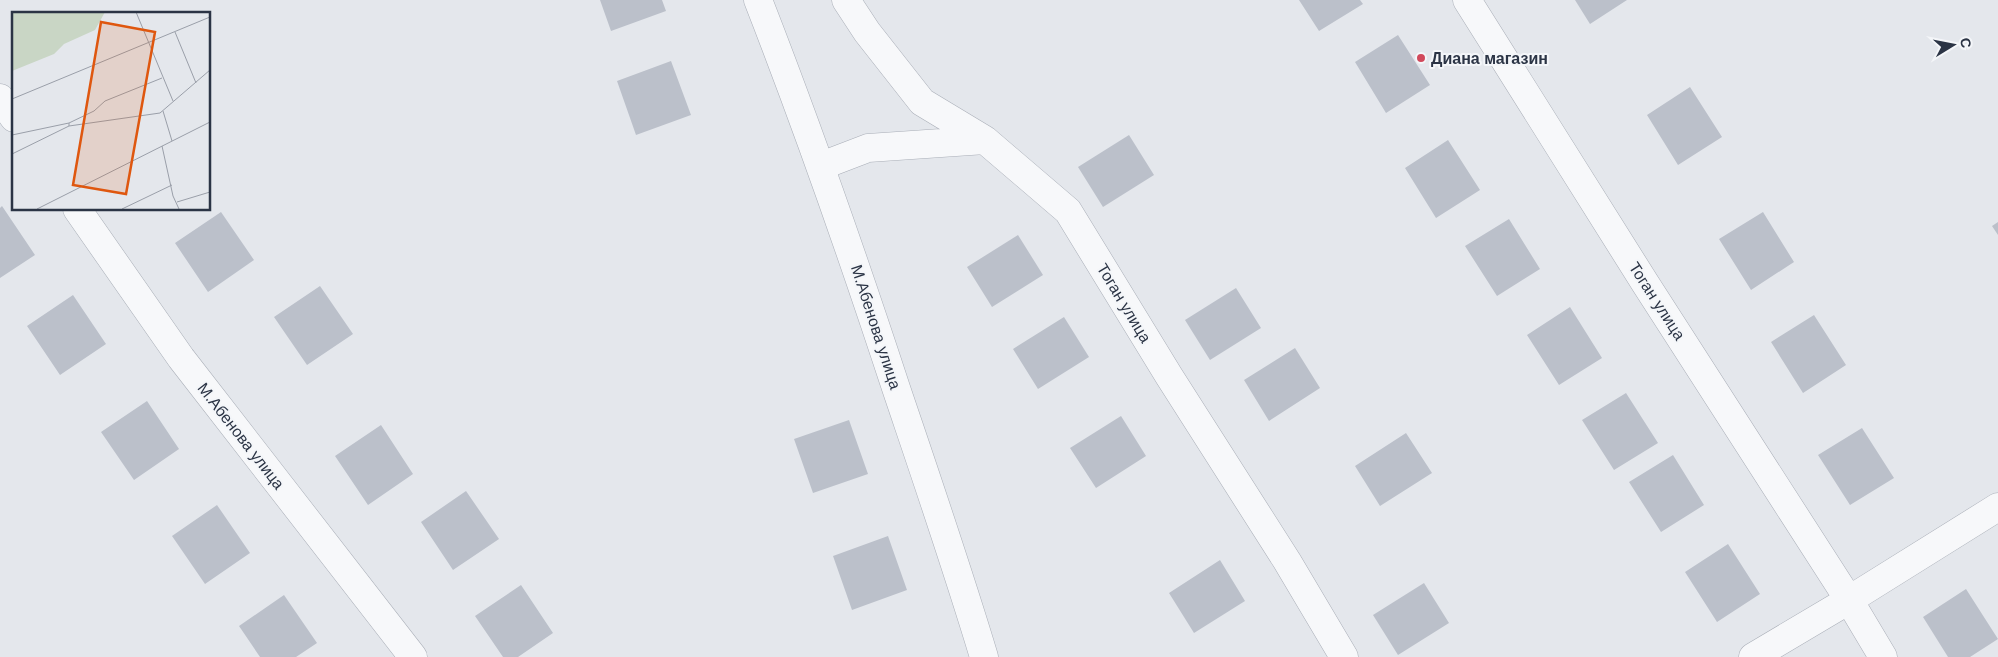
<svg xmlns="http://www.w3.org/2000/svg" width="1998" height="657" font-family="Helvetica,sans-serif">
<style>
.building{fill:#bbc0ca}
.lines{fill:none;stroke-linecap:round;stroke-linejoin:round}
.minor-casing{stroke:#a9aeb7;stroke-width:29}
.minor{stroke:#f7f8fa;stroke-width:28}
.poi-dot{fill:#d1495b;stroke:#f4f6f9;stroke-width:2}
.labels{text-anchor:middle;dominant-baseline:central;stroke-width:4;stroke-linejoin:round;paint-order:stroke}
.poi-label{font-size:16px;font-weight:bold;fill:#2b3445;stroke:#f4f6f9;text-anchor:start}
.street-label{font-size:16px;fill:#2b3445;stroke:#f4f6f9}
.inset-road{fill:none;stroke:#9a9fa9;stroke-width:1}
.view{fill:#df570f;fill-opacity:0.15;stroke:#df570f;stroke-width:2.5}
.inset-edge{fill:none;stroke:#2b3445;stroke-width:2.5}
</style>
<rect width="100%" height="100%" fill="#e4e7ec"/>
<path class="building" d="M600 0H662L666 11 611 31Z
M1299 0H1360L1363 4 1319 31Z
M1575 0H1627L1590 24Z
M1398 35 1430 85 1386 113 1355 62Z
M671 61 691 115 636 135 617 81Z
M1690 87 1722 137 1678 165 1647 115Z
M1129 135 1154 175 1103 207 1078 167Z
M1448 140 1480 190 1436 218 1405 168Z
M2 206 35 255 0 278V208Z
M221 212 254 260 208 292 175 243Z
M1763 212 1794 262 1751 290 1719 239Z
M1509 219 1540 269 1497 296 1465 246Z
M1998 222V235L1992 226Z
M1018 235 1043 275 992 307 967 267Z
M320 286 353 334 307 365 274 317Z
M1236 288 1261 328 1210 360 1185 320Z
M73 295 106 344 60 375 27 326Z
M1570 307 1602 358 1559 385 1527 335Z
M1814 315 1846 365 1803 393 1771 342Z
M1064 317 1089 357 1038 389 1013 349Z
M1295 348 1320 388 1269 421 1244 380Z
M1626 393 1658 443 1614 470 1582 420Z
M147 401 179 449 134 480 101 432Z
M1121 416 1146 456 1096 488 1070 448Z
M849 420 868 474 813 493 794 439Z
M381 425 413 474 368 505 335 456Z
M1862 428 1894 478 1850 505 1818 455Z
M1406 433 1432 473 1380 506 1355 466Z
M1673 455 1704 505 1661 532 1629 482Z
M466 491 499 539 453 570 421 522Z
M217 505 250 553 205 584 172 536Z
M888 536 907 590 852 610 833 556Z
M1728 544 1760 594 1717 622 1685 572Z
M1220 560 1245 601 1194 633 1169 593Z
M1424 583 1449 623 1398 655 1373 615Z
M521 585 553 633 518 657H503L475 616Z
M1966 589 1998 639 1970 657H1948L1923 617Z
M284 595 317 643 296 657H260L239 626Z"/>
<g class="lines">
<g class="minor-casing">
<path id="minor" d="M758 0C808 128 853 257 896 388 926 477 957 567 984 657
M846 0 867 32 922 102 985 140 1068 211 1169 376 1287 561 1344 657
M1467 0 1645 283 1849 600 1883 657
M0 98 14 118
M821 166 868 148 985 140
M77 209 181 358 413 657
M1753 657 1849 600 1998 507"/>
</g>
<use href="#minor" class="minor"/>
</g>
<circle class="poi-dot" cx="1421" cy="58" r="5"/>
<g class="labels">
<g class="poi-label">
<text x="1431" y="58">Диана магазин</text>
</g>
<g class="street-label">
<text transform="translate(1657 301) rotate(57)">Тоган улица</text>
<text transform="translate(1124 303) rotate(59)">Тоган улица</text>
<text transform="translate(876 327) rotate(72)">М.Абенова улица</text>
<text transform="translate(241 436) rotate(52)">М.Абенова улица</text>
</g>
</g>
<g transform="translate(12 12)">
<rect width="198" height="198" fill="#e4e7ec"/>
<path d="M0 0H93L83 18 52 32 42 42 0 59Z" fill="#c9d6c5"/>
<path class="inset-road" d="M124 0 161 89M163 20 184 71M0 87 198 5M151 99 160 129M57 114V111L82 99 93 89 150 66M0 123 57 111M150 134 161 184 167 197M0 142 57 114 148 101 198 58M165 190 198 180M25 197 198 110M110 197 160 173"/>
<path class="view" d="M89 10 143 20 114 182 61 173Z"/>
<rect width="198" height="198" class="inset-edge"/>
</g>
<g transform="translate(1953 45) rotate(80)" stroke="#f4f6f9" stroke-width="4" paint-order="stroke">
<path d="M0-4L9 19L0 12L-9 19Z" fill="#2b3445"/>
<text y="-8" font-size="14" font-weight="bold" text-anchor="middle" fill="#2b3445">С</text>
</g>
</svg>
